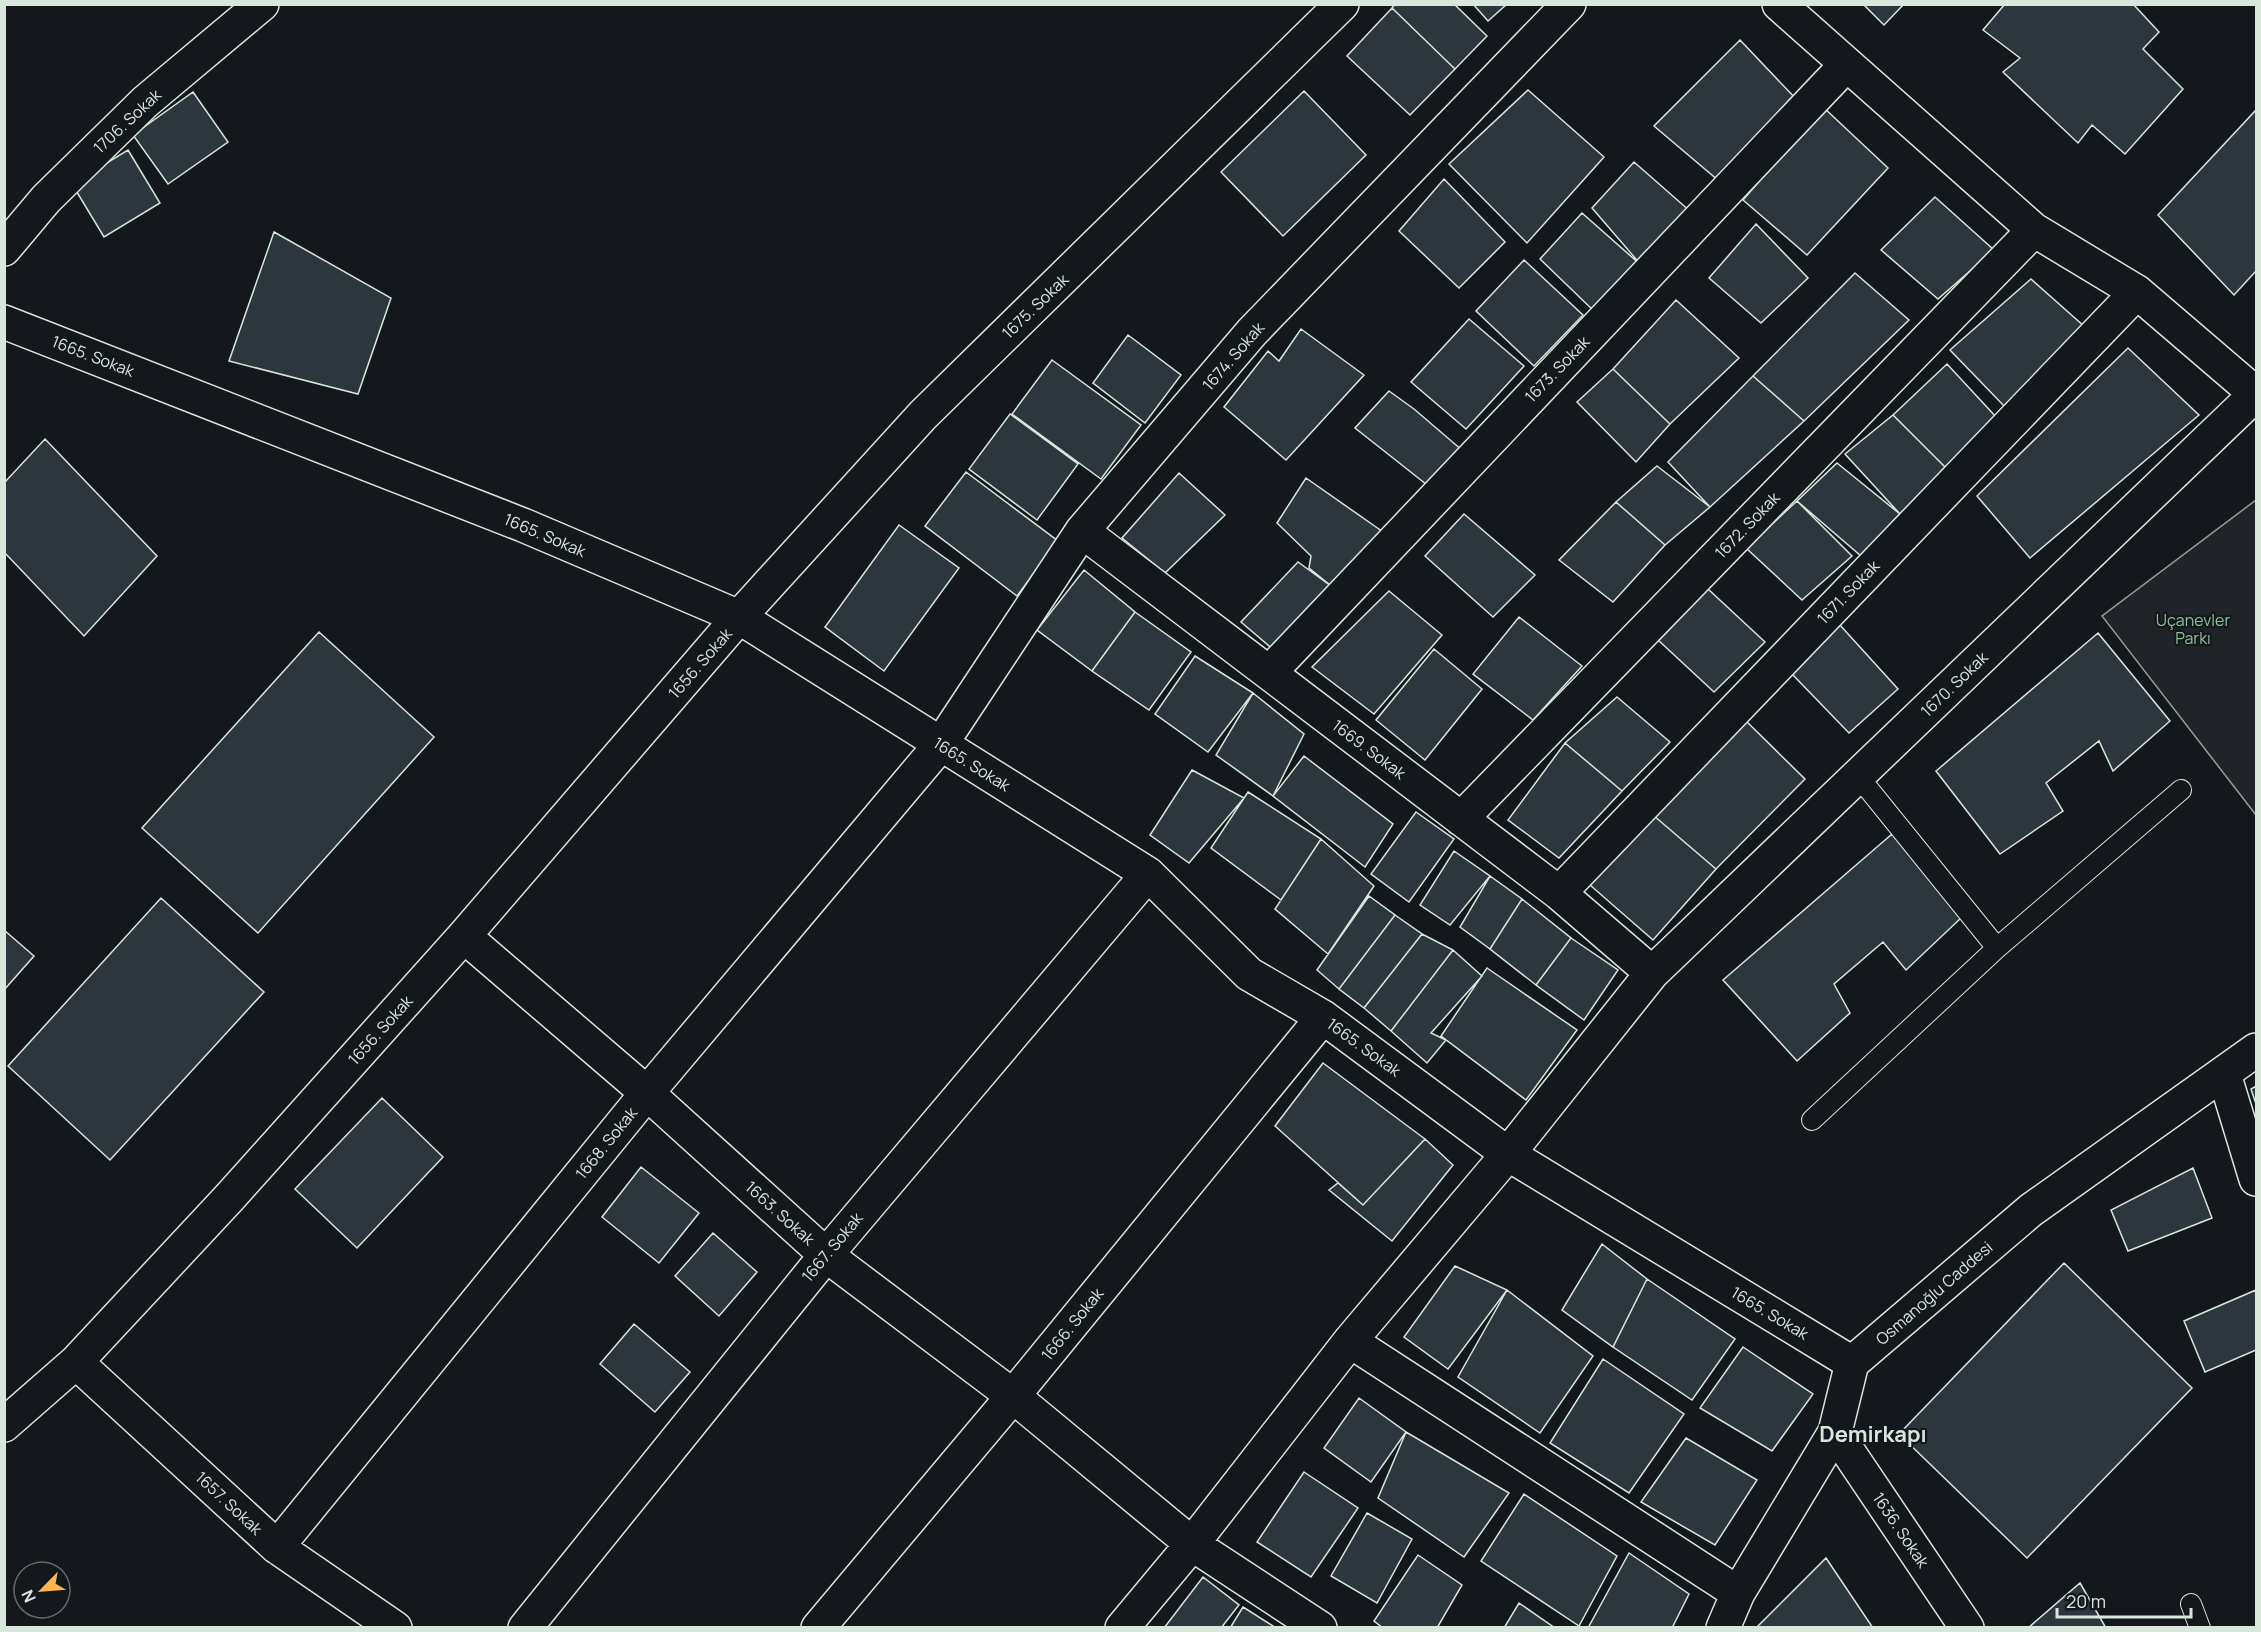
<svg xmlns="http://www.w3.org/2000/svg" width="2261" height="1632" font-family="Manrope,sans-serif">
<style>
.green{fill:#202428;stroke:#939e99;stroke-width:1.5}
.building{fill:#2c363c;stroke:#d8e6dc;stroke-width:1.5}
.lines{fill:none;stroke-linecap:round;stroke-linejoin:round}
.service-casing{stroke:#d8e6dc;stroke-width:22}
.minor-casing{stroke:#d8e6dc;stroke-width:36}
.service{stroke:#14181c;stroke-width:20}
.minor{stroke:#14181c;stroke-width:33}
.labels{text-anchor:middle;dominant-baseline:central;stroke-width:4.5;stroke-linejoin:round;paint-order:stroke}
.street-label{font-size:16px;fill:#d8e6dc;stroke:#14181c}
.park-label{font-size:16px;fill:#8ac095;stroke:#14181c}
.district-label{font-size:22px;font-weight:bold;fill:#d8e6dc;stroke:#14181c}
</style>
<rect width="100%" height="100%" fill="#14181c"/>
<path class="green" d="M2256 500V815L2102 616Z"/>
<path class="building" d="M1395 4H1454L1487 36 1455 69 1392 8Z
M1473 4H1507L1488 21Z
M1863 4H1904L1884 25Z
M2005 4H2133L2159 32 2143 49 2183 89 2125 154 2092 125 2078 143 2003 72 2020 58 1983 30Z
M1392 8 1455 69 1410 115 1347 56Z
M1740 40 1798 101 1719 181 1654 126Z
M1528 90 1604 157 1527 243 1449 164Z
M1304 91 1366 155 1283 236 1221 172Z
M193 92 228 142 168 184 133 135Z
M1823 107 1888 168 1807 255 1743 200Z
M2256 110V271L2234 295 2158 215Z
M128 150 160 203 104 237 72 184Z
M1634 162 1691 212 1642 266 1592 208Z
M1444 179 1505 242 1459 288 1399 231Z
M1935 197 1994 250 1938 299 1881 250Z
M1582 213 1642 266 1597 314 1540 259Z
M1756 224 1808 278 1761 323 1709 278Z
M274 232 391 298 358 394 229 361Z
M1524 260 1583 315 1534 366 1476 311Z
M1855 273 1909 320 1804 421 1753 376Z
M2031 279 2085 327 2006 408 1950 350Z
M1676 300 1739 358 1670 424 1613 369Z
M1469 319 1524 366 1466 429 1411 382Z
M1301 329 1364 375 1286 460 1224 407 1268 351 1279 361Z
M1128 335 1181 375 1145 423 1093 383Z
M2128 348 2199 415 2030 558 1977 496Z
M1052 360 1141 425 1101 479 1012 414Z
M1947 364 1997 418 1946 468 1893 415Z
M1613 369 1670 424 1636 462 1577 402Z
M1753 376 1804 421 1710 507 1668 462Z
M1389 391 1414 409 1463 451 1431 488 1355 428Z
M1010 414 1078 464 1037 520 969 469Z
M1893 415 1946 468 1900 514 1845 454Z
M45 439 157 556 84 636 4 552V483Z
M1837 463 1900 514 1861 556 1797 501Z
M1657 466 1710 507 1665 545 1616 502Z
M966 472 1058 541 1017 596 925 526Z
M1179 473 1225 515 1165 573 1122 538Z
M1306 478 1386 534 1335 589 1309 568 1311 556 1277 523Z
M1797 501 1852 556 1802 600 1746 548Z
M1616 502 1665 545 1613 602 1559 560Z
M1464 514 1535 575 1493 617 1425 556Z
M899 525 959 568 884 671 825 627Z
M1298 562 1335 589 1283 658 1241 622Z
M1084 570 1135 612 1092 671 1037 630Z
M1708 589 1765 642 1714 692 1657 639Z
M1389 591 1442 635 1374 714 1312 667Z
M1135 612 1191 652 1149 710 1092 671Z
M1519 617 1582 666 1533 720 1473 674Z
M1839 624 1898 689 1849 733 1792 674Z
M319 632 434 737 258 933 142 828Z
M2098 633 2170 721 2113 771 2099 741 2046 783 2063 811 2000 854 1936 771Z
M1434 649 1482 689 1425 760 1376 720Z
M1195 656 1253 693 1208 752 1155 714Z
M1253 693 1304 734 1273 796 1216 755Z
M1617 697 1670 742 1622 791 1565 743Z
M1746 721 1805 779 1716 869 1653 815Z
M1565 743 1622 791 1559 858 1508 820Z
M1304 756 1393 824 1365 867 1273 796Z
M1192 770 1244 798 1189 863 1150 835Z
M1248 792 1321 839 1281 900 1211 848Z
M1416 812 1454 839 1409 902 1371 874Z
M1653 815 1716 869 1653 940 1590 885Z
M1892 834 1961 918 1906 970 1883 942 1834 984 1850 1013 1797 1061 1723 980Z
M1321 839 1374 886 1328 954 1275 909Z
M1454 851 1490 876 1450 925 1420 905Z
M1490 876 1522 899 1490 949 1460 927Z
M1369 896 1395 915 1339 989 1317 970Z
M161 898 264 992 110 1160 8 1066Z
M1522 899 1571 938 1536 985 1490 949Z
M1395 915 1422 934 1364 1008 1339 989Z
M4 930 34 956 4 990Z
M1422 934 1453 950 1391 1031 1364 1008Z
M1571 938 1618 970 1584 1020 1536 985Z
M1453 950 1482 976 1431 1033 1446 1040 1427 1063 1391 1031Z
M1487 968 1577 1030 1526 1100 1441 1036Z
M1323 1063 1425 1139 1363 1205 1275 1126Z
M2256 1086V1104L2251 1089Z
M382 1098 443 1157 357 1248 295 1189Z
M1425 1139 1453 1165 1392 1241 1329 1190 1338 1183 1363 1205Z
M641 1167 699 1213 659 1263 602 1217Z
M2193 1168 2212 1218 2128 1251 2111 1210Z
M713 1233 757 1272 719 1316 675 1276Z
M1602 1244 1647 1279 1613 1347 1562 1310Z
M2064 1263 2192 1388 2027 1558 1899 1434Z
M1455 1266 1507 1290 1448 1369 1404 1337Z
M1647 1279 1735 1339 1692 1400 1613 1347Z
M1507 1290 1593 1356 1540 1433 1458 1377Z
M2256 1290V1350L2205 1372 2184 1321Z
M634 1324 690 1372 655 1412 600 1364Z
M1743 1347 1813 1394 1772 1451 1700 1408Z
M1603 1359 1684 1414 1629 1493 1550 1443Z
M1359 1398 1406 1432 1371 1482 1324 1448Z
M1406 1432 1509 1493 1464 1557 1378 1498Z
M1686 1438 1757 1480 1715 1545 1641 1502Z
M1304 1472 1358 1508 1311 1577 1257 1542Z
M1524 1494 1617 1556 1579 1626 1481 1561Z
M1367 1513 1412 1539 1377 1603 1331 1576Z
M1629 1553 1689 1594 1672 1628H1588Z
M1418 1555 1462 1585 1437 1628H1383L1374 1621Z
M1826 1558 1873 1628H1756Z
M1203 1577 1239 1605 1221 1628H1164Z
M2080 1583 2106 1628H2028Z
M1519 1603 1555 1628H1504Z
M1243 1607 1276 1628H1230Z"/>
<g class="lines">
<g class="service-casing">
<path id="service" d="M1858 776 1997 948
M1812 1120 1997 948 2181 790
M2191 1604 2200 1628"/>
</g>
<g class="minor-casing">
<path id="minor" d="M1779 4 2034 230 2137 292 2256 394
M4 249 46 199 145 102 262 4
M4 322 523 525 739 617 1148 874 1249 974 1323 1017 1508 1154 1852 1363
M1082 531 1559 893 1652 973
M1269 673 1846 65
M1461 819 2034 230
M1559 893 2137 292
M464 936 647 1093 826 1255 1013 1396 1192 1544 1320 1628
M2224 1074 2256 1179
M1350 1341 1738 1593
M76 1362 277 1547 395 1628
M4 1425 76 1362 229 1198 464 936 739 617 923 415 1342 4
M1835 1432 1967 1628
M277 1547 647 1093 941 744 1082 531 1252 332 1569 4
M525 1628 826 1255 1148 874
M818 1628 1013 1396 1323 1017
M1122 1628 1192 1544 1350 1341 1508 1154 1652 973 2256 394
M1723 1628 1738 1593 1835 1432 1852 1363 2031 1210 2256 1050"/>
</g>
<use href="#service" class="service"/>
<use href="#minor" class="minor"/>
</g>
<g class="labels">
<g class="street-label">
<text transform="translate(127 121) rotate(-43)">1706. Sokak</text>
<text transform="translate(1035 306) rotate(-44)">1675. Sokak</text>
<text transform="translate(93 356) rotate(21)">1665. Sokak</text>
<text transform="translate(1233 356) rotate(-49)">1674. Sokak</text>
<text transform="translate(1557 369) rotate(-46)">1673. Sokak</text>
<text transform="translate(1747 525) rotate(-46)">1672. Sokak</text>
<text transform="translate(545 535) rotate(23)">1665. Sokak</text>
<text transform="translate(1848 592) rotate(-46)">1671. Sokak</text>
<text transform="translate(700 663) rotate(-49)">1656. Sokak</text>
<text transform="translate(1954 684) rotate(-44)">1670. Sokak</text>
<text transform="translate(1369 749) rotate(37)">1669. Sokak</text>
<text transform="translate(972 764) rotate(32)">1665. Sokak</text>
<text transform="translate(380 1030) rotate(-48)">1656. Sokak</text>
<text transform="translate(1364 1047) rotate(36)">1665. Sokak</text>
<text transform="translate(606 1143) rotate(-51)">1668. Sokak</text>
<text transform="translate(780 1213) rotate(42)">1663. Sokak</text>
<text transform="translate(832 1247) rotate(-50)">1667. Sokak</text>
<text transform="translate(1934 1293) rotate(-41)">Osmanoğlu Caddesi</text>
<text transform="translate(1770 1313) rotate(31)">1665. Sokak</text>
<text transform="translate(1072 1324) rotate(-51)">1666. Sokak</text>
<text transform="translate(229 1503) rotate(43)">1657. Sokak</text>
<text transform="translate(1901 1530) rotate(56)">1636. Sokak</text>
</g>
<g class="park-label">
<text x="2193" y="620">Uçanevler<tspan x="2193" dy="18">Parkı</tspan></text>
</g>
<g class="district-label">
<text x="1873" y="1434">Demirkapı</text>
</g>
</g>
<rect width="2261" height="1632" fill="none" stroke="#d8e6dc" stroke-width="12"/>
<g transform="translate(42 1590) rotate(245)"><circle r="28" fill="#14181c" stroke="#626a69" stroke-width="1.5"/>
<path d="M0-4.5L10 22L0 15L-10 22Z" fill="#ffb74d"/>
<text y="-9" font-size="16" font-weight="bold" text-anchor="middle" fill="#d8e6dc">N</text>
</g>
<path d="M2057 1608v9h134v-9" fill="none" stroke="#d8e6dc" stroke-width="3"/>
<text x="2066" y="1608" font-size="18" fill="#d8e6dc" stroke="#14181c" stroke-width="4.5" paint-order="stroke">20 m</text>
</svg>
